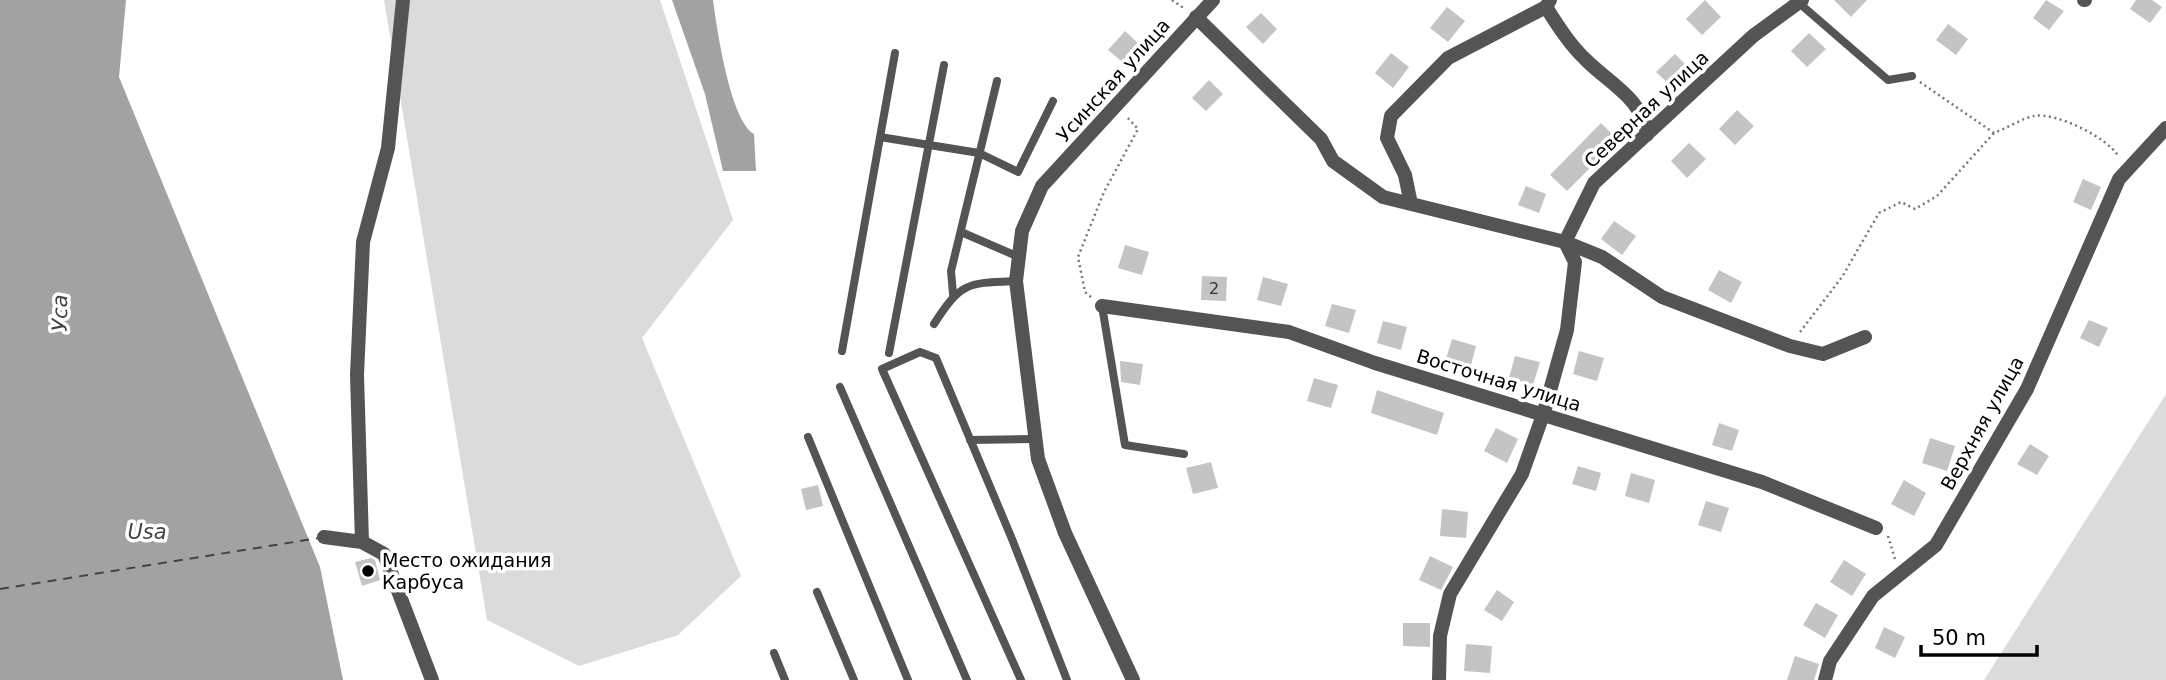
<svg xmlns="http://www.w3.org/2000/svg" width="2166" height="680" font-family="'DejaVu Sans',sans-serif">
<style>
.green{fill:#dbdbdb}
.water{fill:#a2a2a2}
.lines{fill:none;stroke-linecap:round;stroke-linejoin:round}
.ferry{stroke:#434343;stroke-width:2;stroke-dasharray:9 7;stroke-linecap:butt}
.building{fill:#c4c4c4}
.path{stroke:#767676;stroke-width:2.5;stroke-dasharray:2 3.5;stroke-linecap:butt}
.service{stroke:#545454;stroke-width:8}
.minor{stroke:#545454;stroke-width:14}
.tertiary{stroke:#545454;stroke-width:14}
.poi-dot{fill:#000;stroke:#fff;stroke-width:2.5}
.labels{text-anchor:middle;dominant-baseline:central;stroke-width:7;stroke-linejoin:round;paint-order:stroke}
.number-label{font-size:16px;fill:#313131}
.street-label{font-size:19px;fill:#000;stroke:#fff}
.poi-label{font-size:19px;fill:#000;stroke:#fff;text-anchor:start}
.water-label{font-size:21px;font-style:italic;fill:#434343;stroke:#fff}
</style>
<rect width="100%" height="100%" fill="#fff"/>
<path class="green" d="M384 0H660L733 220 642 338 741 576 678 635 579 666 487 620Z
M2166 394V680H1984Z"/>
<path class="water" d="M0 0H126L119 77 320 567 343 680H0Z
M672 0H713C717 29 730 120 754 134L756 171H723L705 94Z"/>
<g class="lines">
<path class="ferry" d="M0 589 319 538"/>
</g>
<path class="building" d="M1705 0 1721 17 1702 35 1686 19Z
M1834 0H1867L1851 17Z
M2046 0 2064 11 2049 30 2033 18Z
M2136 0H2152L2162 7 2150 23 2130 9Z
M1447 7 1465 21 1448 42 1430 28Z
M1261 13 1277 29 1263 44 1246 27Z
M1948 24 1968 39 1956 55 1936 40Z
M1125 31 1142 47 1126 65 1108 50Z
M1809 33 1826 49 1807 67 1791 51Z
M1391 53 1409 67 1393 88 1375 73Z
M1675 54 1691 70 1673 88 1656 72Z
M1209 80 1223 94 1206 111 1192 98Z
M1737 110 1754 126 1735 145 1719 129Z
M1601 123 1618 140 1567 191 1550 175Z
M1689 143 1706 159 1687 178 1671 161Z
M2083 179 2101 187 2091 210 2073 202Z
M1526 186 1546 194 1539 213 1518 205Z
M1614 221 1636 236 1622 255 1601 239Z
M1125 245 1149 252 1142 275 1118 268Z
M1719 270 1742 282 1731 303 1708 290Z
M1202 276 1227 277 1226 301 1201 300Z
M1263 277 1288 284 1281 306 1257 300Z
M1332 304 1356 310 1349 333 1325 326Z
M2089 320 2108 328 2099 347 2080 338Z
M1383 321 1407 327 1401 350 1377 343Z
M1452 339 1476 346 1470 369 1445 362Z
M1579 351 1604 358 1597 381 1573 374Z
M1515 356 1540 362 1533 385 1509 378Z
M1120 361 1143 364 1140 385 1121 382Z
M1314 378 1338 385 1331 408 1307 401Z
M1377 390 1444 413 1437 435 1371 413Z
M1719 423 1739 430 1732 451 1712 445Z
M1496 428 1518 439 1507 463 1484 451Z
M1930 438 1955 446 1947 471 1922 463Z
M2030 444 2049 456 2037 475 2017 464Z
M1211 462 1218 488 1193 494 1186 468Z
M1578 466 1601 473 1596 491 1572 484Z
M1631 473 1655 480 1649 503 1625 496Z
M1904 480 1926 493 1914 516 1891 504Z
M818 485 823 506 806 510 801 489Z
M1706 501 1729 508 1721 532 1698 525Z
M1442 509 1468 512 1466 538 1440 536Z
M1430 556 1453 567 1441 590 1419 580Z
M371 558 375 560 380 580 362 586 355 562Z
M1844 560 1866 574 1852 596 1830 582Z
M1497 590 1514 602 1502 621 1484 610Z
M1816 603 1838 615 1825 638 1803 625Z
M1403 623H1430V647L1403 646Z
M1884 627 1905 637 1895 658 1875 648Z
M1466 644 1492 646 1490 673 1464 671Z
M1795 656 1819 664 1814 680H1787Z"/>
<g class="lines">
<path class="path" d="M1172 0 1185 9
M1920 82 1994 133C2007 128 2021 119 2034 116 2057 112 2108 138 2119 157
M1091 297 1085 292 1078 257 1104 192 1138 129 1126 116
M1800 332 1842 277 1879 213 1901 202 1915 209 1937 196 1994 133
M1888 536 1895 559"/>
<path class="service" d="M1799 3 1888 80 1912 76
M880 137 979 153 1018 172 1053 101
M961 232 1019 257
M953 294 951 271 997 81
M1102 306 1125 445 1184 454
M934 324C961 282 967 283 1016 281
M842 351 895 53
M889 353 944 65
M840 387 967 680
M808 437 908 680
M970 440 1036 439
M817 592 854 680
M774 653 785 680
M1021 680 882 369 920 352 936 358 1012 539 1067 680"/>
<path class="minor" d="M2084 0H2085
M1546 7C1558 26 1570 45 1586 60 1610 84 1643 99 1647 135
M1196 17 1321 139 1333 161 1383 197 1565 242 1602 257 1662 297 1790 346 1823 354 1865 337
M1411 204 1405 175 1387 138 1391 116 1448 58 1546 7 1550 0
M1565 242 1594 183 1753 36 1802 0
M1102 306 1289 332 1375 363 1762 482 1876 528
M324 537 362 542 384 554 432 680
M362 542 357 375 363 242 388 148 403 0
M1439 680 1440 636 1450 594 1522 474 1544 412 1567 330 1575 262 1565 242
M1825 680 1830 661 1873 596 1936 545 2027 389 2119 179 2166 128"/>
<path class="tertiary" d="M1133 680 1065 533 1038 459 1016 281 1022 231 1042 186 1213 0"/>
</g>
<circle class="poi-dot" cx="368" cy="571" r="7"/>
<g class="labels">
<g class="number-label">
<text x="1214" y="288">2</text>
</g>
<g class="street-label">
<text transform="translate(1113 80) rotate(-48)">Усинская улица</text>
<text transform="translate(1646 109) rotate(-43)">Северная улица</text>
<text transform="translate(1499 380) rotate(17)">Восточная улица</text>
<text transform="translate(1982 423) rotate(-61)">Верхняя улица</text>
</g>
<g class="poi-label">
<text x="382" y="560">Место ожидания<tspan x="382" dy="22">Карбуса</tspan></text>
</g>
<g class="water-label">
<text transform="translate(60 313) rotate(-89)">Уса</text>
<text x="147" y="532">Usa</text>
</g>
</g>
<path d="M1921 645v10h116v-10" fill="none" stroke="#000000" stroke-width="3.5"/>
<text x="1932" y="645" font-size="21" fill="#000000" stroke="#ffffff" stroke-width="5" paint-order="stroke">50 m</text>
</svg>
